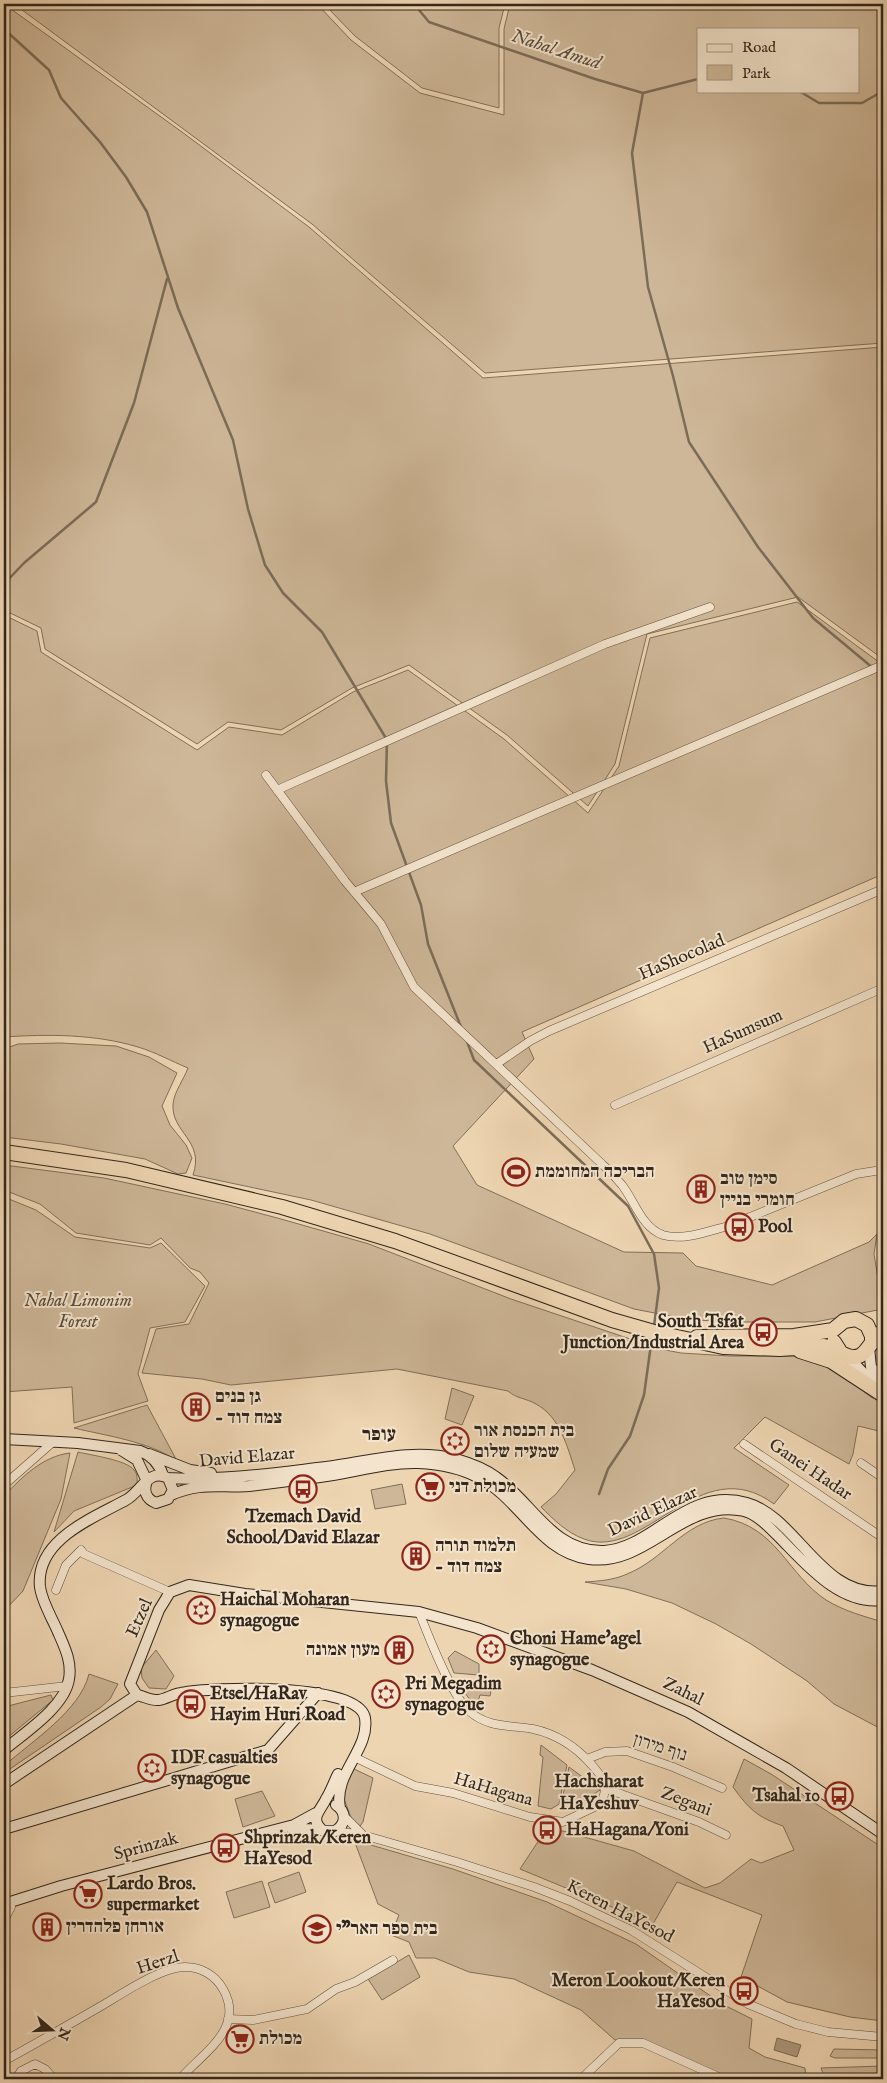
<svg xmlns="http://www.w3.org/2000/svg" width="887" height="2083" font-family="'IM FELL English','Frank Ruhl Libre',serif">
<style>
.green{fill:#ceb798;stroke:#806f5a;fill-rule:evenodd}
.water{fill:#ae9a7f;stroke:#7c6c57}
.lines{fill:none;stroke-linecap:round;stroke-linejoin:round}
.stream{stroke:#7c6c57;stroke-width:2.5}
.street-casing{stroke:#605242;stroke-width:9}
.secondary-casing{stroke:#31271c;stroke-width:12}
.highway-casing{stroke:#31271c;stroke-width:16}
.street{stroke:#f4e4cd;stroke-width:8}
.secondary{stroke:#f4e4cd;stroke-width:10}
.highway{stroke:#eed5b2;stroke-width:14}
.labels{text-anchor:middle;dominant-baseline:central;stroke-width:4;stroke-linejoin:round;paint-order:stroke}
.street-label{font-size:18px;fill:#31271c;stroke:#f4e4cd}
.poi-label{font-size:18px;font-weight:bold;fill:#31271c;stroke:#f4e4cd;text-anchor:start}
.park-label{font-size:18px;font-style:italic;fill:#584b3b;stroke:#f4e4cd}
.water-label{font-size:19px;font-style:italic;fill:#564a3a;stroke:#f4e4cd}
.neighbourhood-label{font-size:19px;font-weight:bold;fill:#31271c;stroke:#f4e4cd}
</style>
<rect width="100%" height="100%" fill="#eed5b2"/>
<filter id="stains"><feTurbulence type="fractalNoise" baseFrequency=".004" numOctaves="4"/><feColorMatrix values="0 0 0 0 .2 0 0 0 0 .09 0 0 0 0 .02 0 0 0 .5 -.17"/></filter>
<radialGradient id="worn" r=".72"><stop offset=".6" stop-color="#630" stop-opacity="0"/><stop offset="1" stop-color="#630" stop-opacity=".3"/></radialGradient>
<path class="green" d="M4 4 182 132 309 227 483 378 883 347V659L798 597 647 634 615 764 588 806 507 735 409 665 352 688 281 730 228 722 197 744 45 649 41 628 4 610Z
M14 4H317L351 40 420 93 504 115V29L510 4H883V343L485 373 312 224ZM698 29H858V91H698Z
M324 4H505L499 28V108L422 88 355 36Z
M797 602 883 665V874L522 1032 534 1059 453 1146 477 1185 624 1252 683 1253 696 1266 772 1285 869 1242 877 1234 874 1254 883 1309 815 1322H744L691 1320 634 1309 430 1234 311 1200 193 1175C205 1140 171 1133 173 1104 174 1092 184 1079 188 1068 171 1061 155 1052 138 1047 95 1034 48 1034 4 1037V615L37 631 41 652 197 750 229 727 282 735 353 692 408 670 504 739 588 813 619 766 650 638Z
M60 1043 116 1046 149 1057 177 1073 162 1106 170 1125 186 1145 192 1158 186 1173 178 1174 145 1159 61 1144 4 1137V1049L18 1044Z
M4 1165 104 1178 225 1204 281 1219 369 1244 511 1299 660 1349 681 1353 730 1356H818L871 1397 883 1402V1432L858 1426 853 1454 849 1464 765 1417 734 1448 789 1485 774 1504C700 1449 645 1562 584 1539 567 1533 553 1519 541 1507L556 1494 575 1470C567 1446 560 1417 536 1404 526 1398 517 1399 508 1391L397 1369 231 1385 202 1379 142 1373 156 1329 189 1324 209 1283 200 1272 190 1268 161 1238 150 1245 76 1233 40 1204 4 1190Z
M4 1197 36 1210 75 1237 150 1248 161 1243 205 1286 185 1322 150 1328 138 1374 148 1401 74 1423 72 1387 4 1392Z
M883 1343V1373L875 1364 872 1352 874 1348Z
M452 1388 474 1396 462 1425 445 1419Z
M147 1405 177 1461C148 1441 107 1436 74 1428Z
M78 1452C90 1455 127 1460 134 1470 138 1474 137 1480 137 1485L74 1511 54 1532Z
M70 1453 61 1499 23 1591 4 1611V1496C22 1477 43 1456 70 1453Z
M402 1484 406 1504 375 1509 371 1490Z
M724 1518C777 1527 787 1574 826 1600 844 1611 863 1616 883 1622V1730L834 1704 807 1681 751 1644 716 1624 672 1603 626 1589 585 1582C600 1581 614 1580 627 1574 663 1560 684 1522 724 1518Z
M156 1650 174 1676 166 1689 149 1688 142 1678 141 1668Z
M455 1651 479 1664V1675L454 1673 448 1658Z
M89 1674 118 1684 110 1699 101 1707 4 1773V1766C32 1741 80 1711 89 1674Z
M457 1682 492 1685 490 1696 480 1695 476 1708Z
M51 1695 53 1700 8 1737 4 1731V1707Z
M541 1745 567 1765 559 1804 551 1809 538 1806 543 1757 540 1755Z
M744 1759 771 1774 883 1848V2021L850 2017 787 2002 741 1977 762 1915 677 1882 653 1924 520 1869 543 1834 563 1831 634 1851 705 1888 720 1883 751 1859 761 1863 794 1850 783 1826C757 1817 749 1809 733 1787Z
M569 1767 600 1790 582 1802 561 1805Z
M352 1768 373 1778 363 1822 358 1829 350 1815 341 1791Z
M262 1791 275 1816 243 1827 235 1799Z
M354 1840 453 1869 547 1902 636 1944 722 2004 752 2019 749 2048 765 2057 805 2068 806 2078 733 2079 632 2040H615L581 2010 514 1979 469 1972 435 1958H416L409 1942 391 1935 399 1915 378 1904Z
M299 1872 306 1892 275 1903 268 1883Z
M262 1881 270 1907 234 1918 226 1892Z
M409 1955 420 1977 382 2000 368 1979Z
M834 2049 883 2050V2058H835L830 2056Z
M883 2066V2078L881 2079H825L821 2068Z"/>
<path class="water" d="M777 2038 801 2045 797 2057 774 2050Z"/>
<g class="lines">
<path class="stream" d="M414 4 429 22 595 79 643 93 698 79
M4 29 49 70 61 98 100 142 126 177 147 212 178 308 233 440 248 509 265 565 283 593 322 632 387 740 386 781 391 823 421 905 428 944 461 1027
M799 91 819 103H862L883 91
M643 93 632 153 648 287 673 376 689 442 758 547 813 618 873 668 883 674
M4 584 24 563 96 502 134 403 167 279
M466 1039 474 1060 628 1206 654 1254 659 1288 654 1326
M883 1244 881 1260 883 1270
M599 1494 608 1469 630 1436 644 1395 652 1337"/>
<g class="street-casing">
<path id="street" d="M266 775 345 881 381 924 414 987 603 1165C610 1171 616 1178 622 1185 634 1200 642 1228 663 1235 683 1241 709 1231 728 1226L856 1174 875 1171 883 1173
M277 790 605 644 710 607
M354 892 883 665
M498 1063 530 1041 549 1031 883 889
M615 1105 883 988
M744 1444 883 1538
M861 1463 883 1478
M4 1485 54 1441
M56 1590 66 1565 81 1550 84 1554 170 1592
M4 1693 67 1686
M354 1757 415 1786 453 1793 530 1817 563 1822 601 1804C609 1784 605 1780 591 1764 576 1747 556 1734 533 1729 510 1725 488 1728 469 1711 451 1695 428 1635 419 1612
M587 1759 605 1752 627 1751 673 1767 722 1788
M607 1789 699 1822 726 1835
M344 1816 362 1834
M335 1831 363 1835 457 1862 534 1887 570 1901 631 1930 748 2004 796 2024 828 2032 883 2037
M4 1920 11 1907
M228 2019 253 2020 307 2009 336 1989 355 1982 393 1960
M4 2061C37 2043 70 2024 103 2005 123 1993 162 1967 185 1967 201 1967 215 1975 223 1989 246 2029 202 2053 180 2079
M16 2079 21 2071 35 2064 45 2069 54 2079
M581 2079 619 2043H643L723 2079"/>
</g>
<g class="secondary-casing">
<path id="secondary" d="M869 1348 871 1367 883 1381
M847 1356 872 1382
M4 1439 78 1443 140 1451C151 1455 159 1464 163 1475
M121 1450 137 1460 147 1481
M149 1454 190 1470 211 1473
M168 1478C220 1481 274 1473 326 1467 371 1461 412 1448 456 1459 470 1463 484 1468 496 1477 532 1502 553 1553 604 1551 654 1548 686 1486 747 1503 797 1517 822 1599 883 1591
M171 1495C200 1482 220 1488 249 1486 273 1483 297 1480 320 1477 352 1473 386 1462 418 1463 439 1464 461 1468 479 1478 521 1499 539 1552 589 1559 647 1567 684 1497 744 1511 758 1515 768 1526 779 1537 806 1564 840 1606 883 1600
M4 1750C24 1733 65 1707 69 1679 72 1662 65 1648 58 1632 52 1618 42 1602 40 1587 35 1540 93 1518 126 1500 140 1493 149 1467 168 1478L173 1490 168 1499 156 1503C146 1499 143 1491 147 1481
M4 1784 137 1695
M340 1808C333 1773 370 1750 365 1718 359 1682 210 1687 181 1693 173 1694 166 1699 159 1700 152 1701 143 1696 137 1695L130 1684 159 1610 170 1592 189 1585 245 1594 419 1612 477 1628 592 1670 688 1712 786 1768 883 1834
M291 1828 335 1831C346 1825 347 1812 336 1805
M4 1829 268 1750 318 1693
M322 1830C309 1818 321 1810 326 1799 331 1791 334 1782 338 1774
M4 1904 61 1886 294 1825 316 1813"/>
</g>
<g class="highway-casing">
<path id="highway" d="M4 1152 126 1170 282 1207 395 1241 612 1320 654 1332 723 1347 780 1349 824 1346 837 1349
M697 1337 794 1336 833 1330 844 1321 856 1319 867 1325 872 1336V1343
M834 1342 841 1353C867 1367 867 1341 883 1331
M800 1351 831 1361 883 1395"/>
</g>
<use href="#street" class="street"/>
<use href="#secondary" class="secondary"/>
<use href="#highway" class="highway"/>
</g>
<defs>
<g id="stadium-ring" transform="scale(1.4375)"><circle r="9.5" fill="#f4e4cd" stroke="#8f2418" stroke-width="1.5"/><path d="M0-5a6.5 5 0 1 0 0 10a6.5 5 0 1 0 0-10ZM-3.5-1.8h7v3.6h-7Z" fill="#8f2418"/></g>
<g id="building-ring" transform="scale(1.4375)"><circle r="9.5" fill="#f4e4cd" stroke="#8f2418" stroke-width="1.5"/><path d="M-4-6H4V6H1V3H-1V6H-4ZM-2.5-4.3h1.7v1.8h-1.7ZM.8-4.3h1.7v1.8H.8ZM-2.5-1h1.7V.8h-1.7ZM.8-1h1.7V.8H.8Z" fill="#8f2418"/></g>
<g id="bus-ring" transform="scale(1.4375)"><circle r="9.5" fill="#f4e4cd" stroke="#8f2418" stroke-width="1.5"/><path d="M-5-6H5V4H4V6H2V4H-2V6H-4V4H-5ZM-3.5-4V0h7V-4ZM-3.5 1.2v1.5H-2V1.2ZM2 1.2v1.5H3.5V1.2Z" fill="#8f2418"/></g>
<g id="synagogue-ring" transform="scale(1.4375)"><circle r="9.5" fill="#f4e4cd" stroke="#8f2418" stroke-width="1.5"/><path d="M0-6.5L5.6 3.2H-5.6ZM0 6.5L5.6-3.2H-5.6Z" fill="#8f2418"/></g>
<g id="supermarket-ring" transform="scale(1.4375)"><circle r="9.5" fill="#f4e4cd" stroke="#8f2418" stroke-width="1.5"/><path d="M-6-5.5h2.5l.6 2H6L4.5 2H-2.5L-4.4-4H-6ZM-1.5 3.2a1.3 1.3 0 1 0 .1 0ZM3 3.2a1.3 1.3 0 1 0 .1 0Z" fill="#8f2418"/></g>
<g id="school-ring" transform="scale(1.4375)"><circle r="9.5" fill="#f4e4cd" stroke="#8f2418" stroke-width="1.5"/><path d="M0-5L7-2L0 1L-7-2ZM-4 1L0 2.5L4 1V4Q0 6-4 4Z" fill="#8f2418"/></g>
</defs>
<g fill-rule="evenodd">
<use href="#stadium-ring" x="516" y="1172"/>
<use href="#building-ring" x="701" y="1189"/>
<use href="#bus-ring" x="739" y="1227"/>
<use href="#bus-ring" x="763" y="1332"/>
<use href="#building-ring" x="196" y="1407"/>
<use href="#synagogue-ring" x="455" y="1441"/>
<use href="#supermarket-ring" x="430" y="1487"/>
<use href="#bus-ring" x="303" y="1489"/>
<use href="#building-ring" x="416" y="1556"/>
<use href="#synagogue-ring" x="201" y="1610"/>
<use href="#synagogue-ring" x="491" y="1649"/>
<use href="#building-ring" x="399" y="1650"/>
<use href="#synagogue-ring" x="386" y="1694"/>
<use href="#bus-ring" x="191" y="1704"/>
<use href="#synagogue-ring" x="152" y="1768"/>
<use href="#bus-ring" x="839" y="1796"/>
<use href="#bus-ring" x="547" y="1830"/>
<use href="#bus-ring" x="225" y="1848"/>
<use href="#supermarket-ring" x="88" y="1894"/>
<use href="#building-ring" x="47" y="1927"/>
<use href="#school-ring" x="317" y="1929"/>
<use href="#bus-ring" x="744" y="1991"/>
<use href="#supermarket-ring" x="240" y="2039"/>
</g>
<g class="labels">
<g class="street-label">
<text transform="translate(682 958) rotate(-23)">HaShocolad</text>
<text transform="translate(743 1032) rotate(-24)">HaSumsum</text>
<text transform="translate(247 1458) rotate(-5)">David Elazar</text>
<text transform="translate(810 1470) rotate(34)">Ganei Hadar</text>
<text transform="translate(653 1512) rotate(-25)">David Elazar</text>
<text transform="translate(140 1618) rotate(-66)">Etzel</text>
<text transform="translate(683 1692) rotate(26)">Zahal</text>
<text transform="translate(660 1748) rotate(18)">נוף מירון</text>
<text transform="translate(493 1790) rotate(16)">HaHagana</text>
<text transform="translate(686 1802) rotate(21)">Zegani</text>
<text transform="translate(146 1847) rotate(-15)">Sprinzak</text>
<text transform="translate(620 1912) rotate(27)">Keren HaYesod</text>
<text transform="translate(158 1963) rotate(-18)">Herzl</text>
</g>
<g class="poi-label">
<text x="535" y="1172">הבריכה המחוממת</text>
<text x="720" y="1179">סימן טוב<tspan x="720" dy="21">חומרי בניין</tspan></text>
<text x="758" y="1227">Pool</text>
<text x="744" y="1322" text-anchor="end">South Tsfat<tspan x="744" dy="21">Junction/Industrial Area</tspan></text>
<text x="215" y="1397">גן בנים<tspan x="215" dy="21">- צמח דוד</tspan></text>
<text x="474" y="1431">בית הכנסת אור<tspan x="474" dy="21">שמעיה שלום</tspan></text>
<text x="449" y="1487">מכולת דני</text>
<text x="303" y="1517" text-anchor="middle">Tzemach David<tspan x="303" dy="21">School/David Elazar</tspan></text>
<text x="435" y="1546">תלמוד תורה<tspan x="435" dy="21">- צמח דוד</tspan></text>
<text x="220" y="1600">Haichal Moharan<tspan x="220" dy="21">synagogue</tspan></text>
<text x="510" y="1639">Choni Hame'agel<tspan x="510" dy="21">synagogue</tspan></text>
<text x="380" y="1650" text-anchor="end">מעון אמונה</text>
<text x="405" y="1684">Pri Megadim<tspan x="405" dy="21">synagogue</tspan></text>
<text x="210" y="1694">Etsel/HaRav<tspan x="210" dy="21">Hayim Huri Road</tspan></text>
<text x="171" y="1758">IDF casualties<tspan x="171" dy="21">synagogue</tspan></text>
<text x="820" y="1796" text-anchor="end">Tsahal 10</text>
<text x="566" y="1830">HaHagana/Yoni</text>
<text x="244" y="1838">Shprinzak/Keren<tspan x="244" dy="21">HaYesod</tspan></text>
<text x="107" y="1884">Lardo Bros.<tspan x="107" dy="21">supermarket</tspan></text>
<text x="66" y="1927">אורחן פלהדרין</text>
<text x="336" y="1929">בית ספר האר"י</text>
<text x="725" y="1981" text-anchor="end">Meron Lookout/Keren<tspan x="725" dy="21">HaYesod</tspan></text>
<text x="259" y="2039">מכולת</text>
</g>
<g class="park-label">
<text x="78" y="1301">Nahal Limonim<tspan x="78" dy="21">Forest</tspan></text>
</g>
<g class="water-label">
<text transform="translate(556 50) rotate(18)">Nahal Amud</text>
</g>
<g class="neighbourhood-label">
<text x="379" y="1435">עופר</text>
<text x="599" y="1782">Hachsharat<tspan x="599" dy="22">HaYeshuv</tspan></text>
</g>
</g>
<rect width="887" height="2083" fill="none" stroke="#eed5b2" stroke-width="20"/>
<rect x="5" y="5" width="877" height="2073" fill="none" stroke="#31271c" stroke-width="2.5"/>
<rect x="10" y="10" width="867" height="2063" fill="none" stroke="#31271c"/>
<rect x="697" y="28" width="162" height="65" fill="#f4e4cd" stroke="#a69886"/>
<rect x="707" y="44" width="25" height="8" fill="#f4e4cd" stroke="#a69886"/>
<text x="742" y="52" font-size="15" fill="#31271c">Road</text>
<rect x="707" y="65" width="25" height="15" fill="#ceb798" stroke="#a69886"/>
<text x="742" y="78" font-size="15" fill="#31271c">Park</text>
<g transform="translate(52 2030) rotate(109)" stroke="#f4e4cd" stroke-width="4" paint-order="stroke">
<path d="M0-4L9 19L0 12L-9 19Z" fill="#31271c"/>
<text y="-8" font-size="14" font-weight="bold" text-anchor="middle" fill="#31271c">N</text>
</g>
<rect width="100%" height="100%" filter="url(#stains)"/>
<rect width="100%" height="100%" fill="url(#worn)"/>
</svg>
